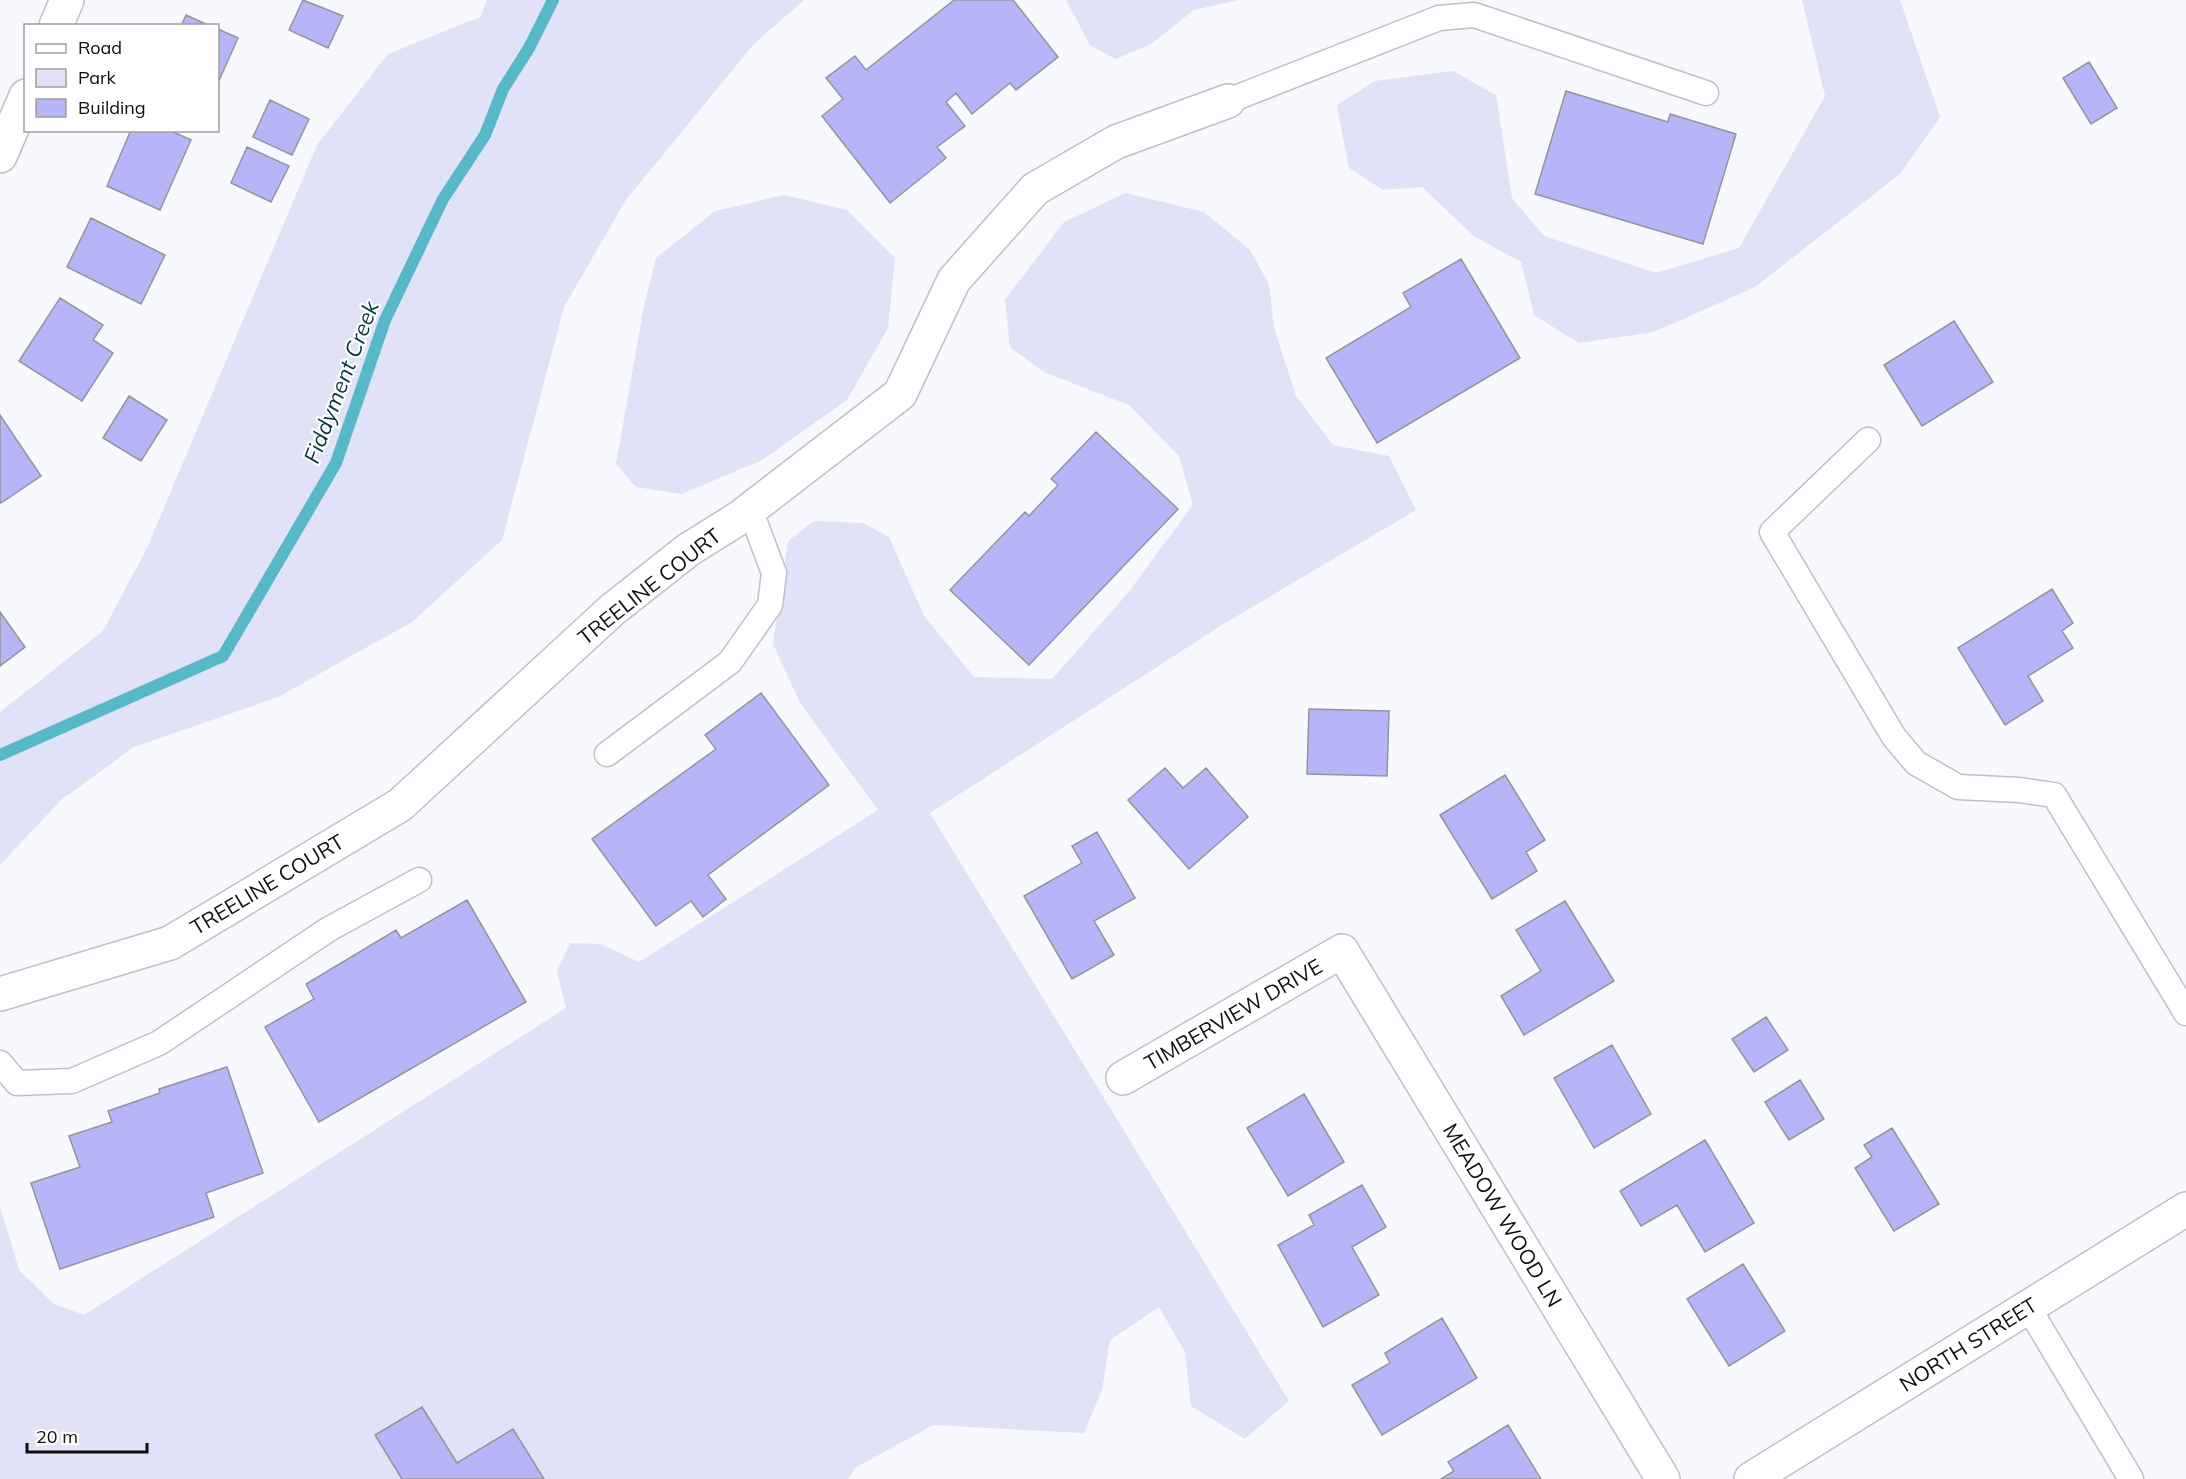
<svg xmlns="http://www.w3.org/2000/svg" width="2186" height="1479" font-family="Mulish,sans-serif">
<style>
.green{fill:#e1e1f7}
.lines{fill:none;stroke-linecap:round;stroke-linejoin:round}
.stream{stroke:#57b8c8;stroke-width:12}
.building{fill:#b6b5f8;stroke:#94949b;stroke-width:1.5}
.lane-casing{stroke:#bfbfc6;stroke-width:27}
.street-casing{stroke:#bfbfc6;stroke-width:36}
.lane{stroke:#fff;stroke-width:24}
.street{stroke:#fff;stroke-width:33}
.labels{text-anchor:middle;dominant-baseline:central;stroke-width:4.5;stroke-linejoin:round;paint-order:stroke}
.street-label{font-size:21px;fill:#0e0e10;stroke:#fff}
.water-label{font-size:22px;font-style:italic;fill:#05353c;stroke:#fff}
</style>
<rect width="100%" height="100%" fill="#f8f8ff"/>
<path class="green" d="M487 0H804L753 45 625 201 564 307 502 540 412 622 278 697 134 747 61 800 0 865V712L103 631 147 548 317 145 388 54 480 17Z
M1066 0H1238L1194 10 1151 44 1116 59 1090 45Z
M1802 0H1900L1940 117 1900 174 1755 287 1654 332 1579 343 1534 315 1521 262 1474 236 1422 187 1383 190 1349 168 1337 105 1375 81 1453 71 1496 95 1512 198 1544 236 1656 273 1739 248 1825 96Z
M1126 193 1204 212 1250 250 1269 284 1274 328 1296 396 1333 445 1389 456 1416 510 1222 625 930 813 1289 1401 1245 1439 1191 1406 1185 1352 1159 1307 1110 1340 1102 1390 1084 1433 933 1425 855 1468 848 1479H0V1206L19 1270 54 1304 84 1315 566 1008 557 971 570 943 600 944 639 962 878 810 800 703 773 644 788 541 814 521 863 523 889 537 924 616 974 677 1052 679 1127 594 1193 505 1179 456 1129 405 1044 372 1010 347 1005 300 1064 222Z
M784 195 847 210 895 258 888 328 847 400 762 460 682 494 636 487 616 464 644 306 656 258 715 211Z"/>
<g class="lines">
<path class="stream" d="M0 755 223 656 336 463 385 320 443 199 485 135 503 89 529 48 553 0"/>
</g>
<path class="building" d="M303 0 343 16 328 48 289 30Z
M954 0H1013L1058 57 1016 90 1010 83 972 114 956 93 946 102 965 126 937 147 946 158 890 203 822 116 843 99 826 78 855 56 866 70Z
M186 15 210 26H181Z
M218 29 238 38 218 83Z
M2089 62 2117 108 2091 124 2063 78Z
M1566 91 1668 122 1670 114 1736 134 1703 244 1535 194Z
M270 100 309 119 292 155 253 137Z
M131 130H169L191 140 160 210 107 186Z
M247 147 289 166 271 202 231 183Z
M91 218 165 255 141 304 67 267Z
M1461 259 1520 358 1377 443 1326 358 1411 307 1403 293Z
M60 298 103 325 93 340 113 353 82 401 19 361Z
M1954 321 1993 382 1922 426 1884 365Z
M129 396 167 420 141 461 103 438Z
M0 415 41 476 1 503 0 501Z
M1096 432 1178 509 1029 665 950 590 1025 512 1029 516 1058 485 1051 479Z
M2052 589 2073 623 2062 631 2073 648 2028 676 2043 701 2005 725 1958 648Z
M0 612 25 647 0 666Z
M761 693 829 785 708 875 726 899 703 917 691 901 656 926 592 839 716 749 705 735Z
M1309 709 1389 711 1387 776 1307 774Z
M1165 768 1183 788 1206 768 1248 817 1189 869 1128 800Z
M1505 775 1545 840 1526 852 1537 871 1492 899 1440 815Z
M1097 832 1135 898 1094 921 1114 955 1072 979 1024 896 1082 863 1072 846Z
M467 900 526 1002 319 1122 265 1027 314 999 306 984 396 930 401 938Z
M1565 901 1614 981 1524 1035 1501 996 1541 971 1516 930Z
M1766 1017 1788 1050 1754 1072 1732 1039Z
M1612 1045 1651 1114 1594 1148 1554 1078Z
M227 1067 263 1173 206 1193 214 1217 60 1269 31 1183 80 1167 69 1136 112 1122 108 1111 160 1093 159 1089Z
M1800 1080 1824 1119 1789 1140 1765 1102Z
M1304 1094 1344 1162 1288 1196 1247 1128Z
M1892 1128 1939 1204 1894 1231 1855 1168 1872 1157 1864 1145Z
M1705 1140 1754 1223 1705 1252 1677 1205 1641 1226 1620 1191Z
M1362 1185 1386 1227 1352 1247 1379 1295 1323 1327 1278 1245 1314 1225 1309 1215Z
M1743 1264 1785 1331 1729 1366 1687 1299Z
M1442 1318 1477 1378 1382 1435 1352 1385 1390 1363 1385 1353Z
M422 1407 457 1463 513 1429 544 1479H402L375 1435Z
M1508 1425 1541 1479H1441L1454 1471 1448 1462Z"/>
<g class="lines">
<g class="lane-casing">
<path id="lane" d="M1228 101 1439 18 1474 15 1706 93
M1868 440 1772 532 1894 737 1916 763 1958 787 2019 790 2054 795 2186 1013
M607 754 730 662 770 605 774 573 750 509
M0 1063 17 1083 72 1081 159 1043 329 929 419 880
M2028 1307 2131 1479"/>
</g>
<g class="street-casing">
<path id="street" d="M56 26 67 0
M0 156 26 96
M0 994 170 943 400 805 612 610 688 550 739 518 900 394 954 280 1035 189 1116 142 1228 101
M1123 1078 1342 951 1663 1479
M1751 1479 2186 1209"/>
</g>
<use href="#lane" class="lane"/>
<use href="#street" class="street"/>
</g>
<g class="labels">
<g class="street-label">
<text transform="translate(649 586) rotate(-38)">TREELINE COURT</text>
<text transform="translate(267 884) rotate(-31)">TREELINE COURT</text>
<text transform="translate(1233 1014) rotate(-30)">TIMBERVIEW DRIVE</text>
<text transform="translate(1503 1215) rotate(59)">MEADOW WOOD LN</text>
<text transform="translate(1968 1344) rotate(-32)">NORTH STREET</text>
</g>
<g class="water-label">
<text transform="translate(341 382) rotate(-69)">Fiddyment Creek</text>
</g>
</g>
<rect x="24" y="24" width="195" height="108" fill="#ffffff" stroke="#9f9f9f" stroke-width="1.5"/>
<rect x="36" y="44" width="30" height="9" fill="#ffffff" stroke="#9f9f9f" stroke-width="1.5"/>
<text x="78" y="54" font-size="18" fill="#0e0e10">Road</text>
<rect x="36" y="69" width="30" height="18" fill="#e1e1f7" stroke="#9f9f9f" stroke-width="1.5"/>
<text x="78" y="84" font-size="18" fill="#0e0e10">Park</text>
<rect x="36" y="99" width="30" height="18" fill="#b6b5f8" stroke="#9f9f9f" stroke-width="1.5"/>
<text x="78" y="114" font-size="18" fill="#0e0e10">Building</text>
<path d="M27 1443v9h120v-9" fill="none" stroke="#0e0e10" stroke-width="3"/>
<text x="36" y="1443" font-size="18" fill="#0e0e10" stroke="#ffffff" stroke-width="4.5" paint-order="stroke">20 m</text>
</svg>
